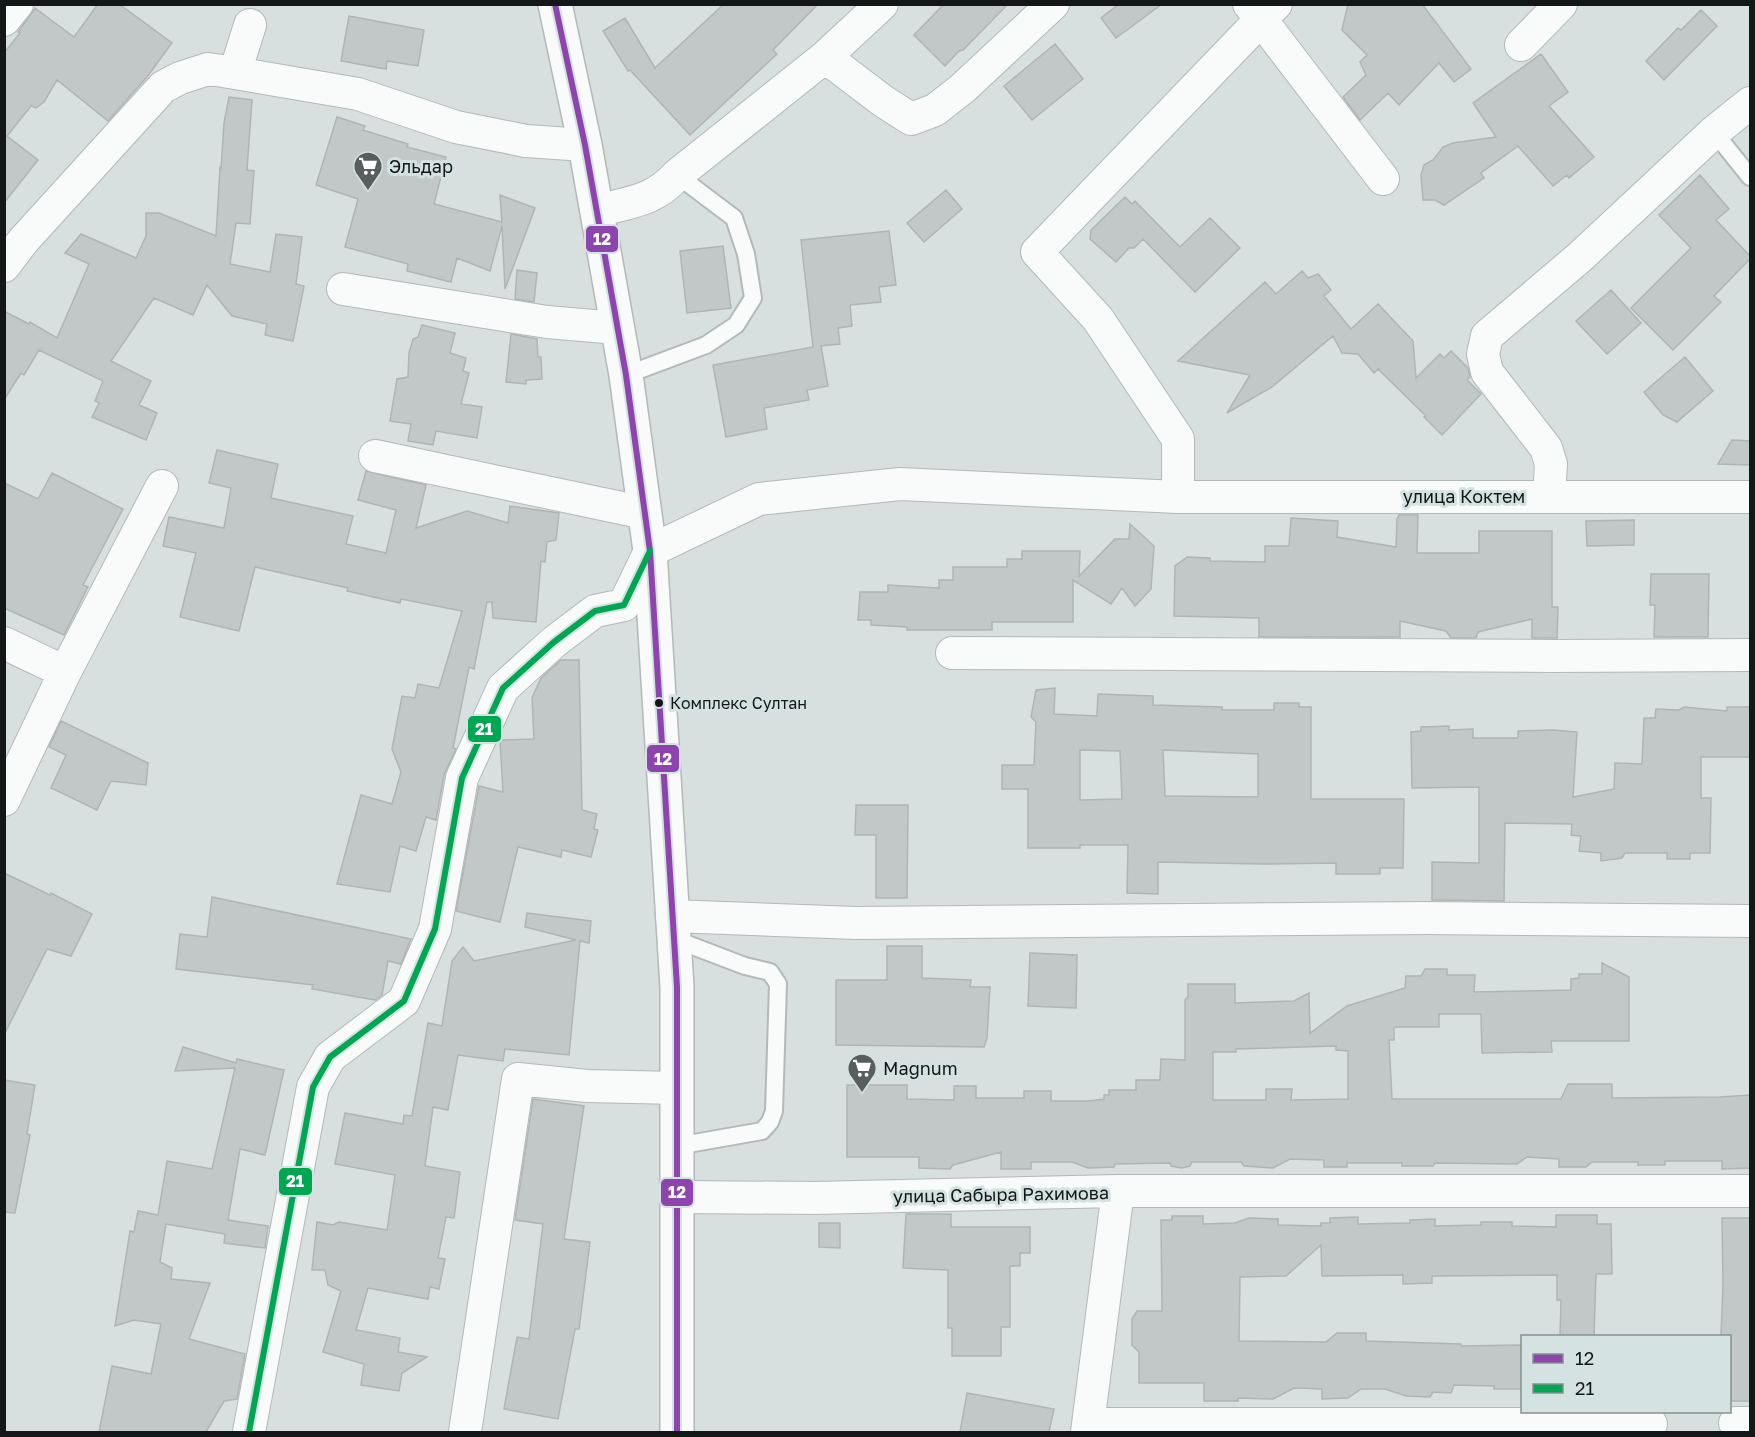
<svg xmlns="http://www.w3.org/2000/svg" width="1755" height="1437" font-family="'Golos Text',sans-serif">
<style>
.building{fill:#c2c8c8;stroke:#afb5b5;stroke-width:1.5;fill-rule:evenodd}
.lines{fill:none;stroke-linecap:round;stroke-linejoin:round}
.lane-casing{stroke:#b3b8b8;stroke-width:20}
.street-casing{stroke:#b3b8b8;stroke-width:34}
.secondary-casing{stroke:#b3b8b8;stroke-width:36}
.lane{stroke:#f9fafa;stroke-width:16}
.street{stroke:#f9fafa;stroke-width:32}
.secondary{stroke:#f9fafa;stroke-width:33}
.bus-1-casing{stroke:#d5e2e2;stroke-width:10}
.bus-2-casing{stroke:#d5e2e2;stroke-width:10}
.bus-1{stroke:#8e44ad;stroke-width:6}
.bus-2{stroke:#00a651;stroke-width:6}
.bus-dot{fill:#131717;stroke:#d5e2e2;stroke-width:2}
.labels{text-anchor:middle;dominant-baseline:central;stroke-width:6;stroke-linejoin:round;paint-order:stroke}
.bus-label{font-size:16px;fill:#131717;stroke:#d5e2e2;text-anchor:start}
.poi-label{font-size:18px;fill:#131717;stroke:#d5e2e2;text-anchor:start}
.street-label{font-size:18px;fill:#131717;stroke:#d5e2e2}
.line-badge{stroke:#d5e2e2;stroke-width:2}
.badge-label{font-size:16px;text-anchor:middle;font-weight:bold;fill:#fff}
</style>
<rect width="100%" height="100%" fill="#d8dfdf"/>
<path class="building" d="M98 4H119L172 43 147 77 108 121 57 80 44 102 36 108 31 106 7 136 38 160 4 203V53L20 33 18 32 35 8 74 37Z
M724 4H818L773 50 777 54 690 135 630 70 628 71 603 31 625 18 655 68Z
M944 4H1008L963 50 959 51 945 66 914 35Z
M1119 4H1162L1116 38 1101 18Z
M1348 4H1422L1471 69 1454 82 1439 63 1399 105 1388 93 1360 120 1343 97 1366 75 1360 62 1367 55 1342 30Z
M1701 10 1717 26 1664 80 1646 61 1678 28 1681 30Z
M349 16 424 30 418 66 387 61 386 69 341 61Z
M1055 44 1083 79 1032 120 1004 86Z
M1541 54 1568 92 1549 106 1594 157 1569 178 1567 175 1553 186 1518 146 1481 173 1484 178 1444 205 1435 200H1423L1421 175 1424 165 1433 160 1443 147 1453 143 1496 137 1473 103Z
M229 97 252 100 247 170 254 171 250 224 236 223 230 264 270 272 276 234 302 237 296 284 304 286 293 341 265 335 267 324 232 316 207 285 193 315 154 298 111 361 151 381 139 405 157 413 146 440 92 417 99 403 95 401 103 381 39 350 24 375 21 373 4 400V311L29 324 30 322 57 338 89 264 65 253 81 234 136 258 146 236V213H159L216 236 220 168 221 169 224 123Z
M337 117 365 126 363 130 408 144 407 147 446 157 434 204 502 222 500 195 535 208 505 289 502 226 490 271 457 258 451 282 407 271 408 264 345 247 358 199 316 185Z
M1700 175 1729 209 1716 220 1750 256V259L1714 296 1721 302 1673 350 1631 308 1691 248 1659 215Z
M946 190 962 209 924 242 907 223Z
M1125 197 1132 204 1135 201 1180 247 1210 218 1240 248 1195 292 1143 239 1134 248H1129L1116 262 1090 239 1091 230Z
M889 231 896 285 879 287 881 302 850 305 852 326 838 328 840 344 821 346 828 386 807 390 809 400 764 408 767 429 726 437 713 365 813 347 801 240Z
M723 246 731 308 687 313 680 251Z
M517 270 537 273 534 302 515 299Z
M1302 271 1308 278 1318 274 1331 290 1324 296 1351 329 1378 304 1413 341 1416 378 1440 354 1444 358 1451 351 1468 368 1470 377 1467 380 1481 394 1442 435 1424 417 1426 416 1378 369 1374 373 1358 354 1342 353 1333 336 1272 387 1227 413 1250 375 1178 361 1265 282 1276 294Z
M1611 290 1641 323 1607 354 1576 321Z
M422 325 455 333 450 353 466 358 463 371 469 373 461 404 482 407 477 438 436 431 433 445 408 441 411 424 390 421 397 379 408 377 409 353 413 339 418 337Z
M511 334 537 339 538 357H541L542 379 526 380V384L506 382Z
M1685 357 1713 391 1677 422 1663 415 1644 392Z
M1732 440 1750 441V465L1718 464Z
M217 450 278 464 271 498 353 516 346 544 386 553 396 510 358 500 366 471 426 485 416 528 467 511 508 523 510 506 559 513 556 540 547 542 545 562 541 561 536 622 493 618 492 602H487L474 669 469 667 453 748 456 749 444 775 436 820 426 817 416 851 400 846 390 892 337 884 361 795 392 804 401 772 392 749 402 696 415 698 418 684 439 688 462 611 401 599 400 603 347 591 348 588 255 567 239 631 180 617 196 553 163 546 169 517 224 528 231 488 209 483Z
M52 473 123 509 83 585 88 587 64 635 4 608V483L38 499Z
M1399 515H1418L1417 553H1479V531H1552V607H1558L1557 638H1532V619L1478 632 1476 638H1451L1446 631 1400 621V637H1259V618L1174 616 1175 566 1187 557 1210 558V561L1265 562V546H1289L1291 518 1338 521 1337 537 1396 547 1397 519Z
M1634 520V545L1587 546 1586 521Z
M1130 524 1154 546 1151 589 1135 606 1122 588 1111 604 1073 580V622H992V630H907V627L871 625V620H858L860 592H888V585L939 588V580H953V567H1007V559H1022V551H1080L1079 576 1115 539H1129Z
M1651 574H1709L1708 637H1654L1655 605H1650Z
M561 660H579L582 810 597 814 594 829 598 830 591 857 562 850 561 857 518 847 500 922 456 911 479 786 503 792 500 740 534 739 532 698 541 678Z
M1055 688 1054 714 1097 716 1098 694 1153 696V705L1222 707V710H1274V703H1299V707H1311V799H1404L1403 868H1380V874H1336V863L1263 864 1158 862V894L1127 893 1128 845H1080V848H1028V789H1002V765H1034L1036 722 1031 717 1036 690ZM1080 750 1120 751 1122 799 1080 800ZM1163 750 1258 754V797L1165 796Z
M1684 707 1727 711V707H1750V757H1701V798H1711L1710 853H1690V859H1667V853H1625L1622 858 1601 861V853L1579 851 1581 836 1571 835 1572 824 1505 823 1504 901 1432 900V862L1479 863V787L1412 788 1411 732 1421 731V727L1449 726V730L1473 729V738H1518V731L1553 730 1577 732 1573 797 1614 789 1615 763 1642 764 1644 718H1655L1656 709 1679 710Z
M61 721 148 763 146 785 111 781 97 810 51 788 66 755 49 747Z
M856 805H908L907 898H876V835H855Z
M4 873 50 895 51 893 92 914 71 956 47 949 4 1035Z
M212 897 411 939 410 941 401 964 388 961 382 995 375 1000 312 989 313 985 176 969 180 934 207 937Z
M527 913 591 921 589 943 580 941 569 1055 505 1049 503 1061 458 1055 448 1110 433 1107 425 1166 460 1172 454 1218 446 1217 438 1258 445 1259 439 1289 430 1287 428 1299 368 1288 356 1330 400 1338 398 1352 427 1357 402 1373 399 1391 361 1385 364 1364 323 1352 341 1291 328 1285 325 1270H312L317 1222 333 1225 339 1222 387 1230 395 1175 335 1164 345 1113 403 1124 404 1115 412 1116 428 1023 442 1026 452 961 463 947 474 961 576 940 525 927Z
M887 946H922V978L971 980 970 987H990L987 1038 984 1047 836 1045V980H887Z
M1030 953 1077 955 1076 1008 1028 1006Z
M1602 963 1629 977V1041H1551L1552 1052 1482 1053 1481 1014H1439V1027H1394V1040H1389L1392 1099H1561L1568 1084H1612V1098L1720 1097 1750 1095V1168L1722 1169V1161H1665V1165H1638V1162H1592L1586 1167H1559V1159L1527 1157 1517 1164 1435 1163 1433 1166H1402V1163H1347V1167H1324V1160L1290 1159 1273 1168 1244 1166 1241 1162H1192L1190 1166 1182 1168 1171 1166 1170 1163 1115 1164 1114 1167 1088 1168 1072 1162H1031V1169H1001V1152L953 1165 950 1169 919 1168V1157H847V1085H907V1099L954 1100V1086H976V1098H1024V1091H1051V1101H1088L1104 1099V1095H1109V1090H1136V1080H1160L1161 1059 1185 1060V1000L1188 996V984H1235V1003L1294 1001 1309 993 1310 1033 1347 1006 1405 988 1406 976H1421L1425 969H1447V975H1475L1474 992 1571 990V979L1579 978V974H1602ZM1336 1046V1050L1348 1051V1099L1291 1100 1292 1089H1266V1100H1213V1052H1236V1049Z
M183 1047 236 1063 237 1059 284 1070 265 1155 240 1149 228 1220 268 1226 265 1248 224 1243 225 1234 166 1224 160 1262 172 1268 171 1279 210 1283 189 1339 245 1354 237 1399 224 1401 206 1432H99L112 1366 151 1374 161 1324 134 1320 115 1326 130 1231 134 1232 138 1211 158 1215 167 1161 212 1169 235 1068 175 1071Z
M4 1080 35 1085 27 1134 30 1135 15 1213 4 1212Z
M533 1099 584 1106 564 1239 590 1242 579 1329H575L558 1419 504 1409 517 1337 529 1339 543 1224 515 1220Z
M906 1214H951V1227H1030V1253H1020V1266H1010V1327H1001V1356H952V1328H948V1270L903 1268Z
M1556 1215H1597V1224H1611L1612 1274H1596L1594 1336H1560L1561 1300H1557V1275L1432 1276V1283L1403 1284V1275L1322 1276 1321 1245 1286 1276 1240 1277 1239 1341 1326 1342 1337 1333H1366V1341L1461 1344V1346L1522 1345V1389H1494V1386L1454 1385 1451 1393 1433 1392 1430 1397 1406 1396 1385 1389H1361L1348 1398 1322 1399V1389L1294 1388 1273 1399 1238 1398V1401H1204V1383H1139V1352L1132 1345V1319L1137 1311H1162L1161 1220H1172V1216H1203V1224L1235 1223 1249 1218 1278 1219V1225L1321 1226V1223H1330V1218L1358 1217V1224L1410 1223V1220L1435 1219V1226L1481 1225V1222H1512V1226L1556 1227Z
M1722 1218H1750V1401H1730V1336H1721L1723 1285Z
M819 1223H840V1248L819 1247Z
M967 1393 1054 1409 1049 1432H960Z"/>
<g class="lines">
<g class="lane-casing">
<path id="lane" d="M1714 132 1750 177
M626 375 706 345 736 325 753 298 746 254 734 218 677 175
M674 939 745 966 770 972 778 984 774 1111 770 1122 762 1131 677 1146"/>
</g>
<g class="street-casing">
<path id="street" d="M1249 4 1383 179
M4 20 17 4
M1521 45 1561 4
M825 57 883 101 911 119 935 110 963 88 1053 4
M235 73 250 25
M597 211C629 202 653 202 677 175L825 57 882 4
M4 266 23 241 163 87 180 78 208 69 223 71 358 94 456 127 526 141 585 145
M343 289 547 322 617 328
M375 456 645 513
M1549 496 1551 464 1546 448 1487 372 1483 354 1487 336 1580 257 1714 132 1750 103
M1178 497H1750
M4 643 65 672
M952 653 1552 656 1750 655
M4 800 65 672 162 486
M672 916 856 923 1424 918 1750 921
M1118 1191H1750
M677 1197 815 1198 1118 1191 1087 1432
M1735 1423H1750
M1088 1424H1651
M249 1432 313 1087 330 1057 404 1001 435 929 462 778 503 688 554 642 595 611 624 605 650 551 759 499 900 484 1178 497V439L1098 319 1037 252 1276 4
M465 1432 518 1079 587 1086 677 1088"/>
</g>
<g class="secondary-casing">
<path id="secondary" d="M555 4 585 145 626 375 650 551 677 987V1432"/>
</g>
<use href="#lane" class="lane"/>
<use href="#street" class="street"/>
<use href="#secondary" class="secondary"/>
<g class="bus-1-casing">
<path id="bus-1" d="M555 4 585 145 626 375 650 551 677 987V1432"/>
</g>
<g class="bus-2-casing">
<path id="bus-2" d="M249 1432 313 1087 330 1057 404 1001 435 929 462 778 503 688 554 642 595 611 624 605 650 551"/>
</g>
<use href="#bus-1" class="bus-1"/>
<use href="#bus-2" class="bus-2"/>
</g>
<defs>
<g id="supermarket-pin" transform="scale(1.5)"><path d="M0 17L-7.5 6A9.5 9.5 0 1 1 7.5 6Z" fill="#585d5d" stroke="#d5e2e2"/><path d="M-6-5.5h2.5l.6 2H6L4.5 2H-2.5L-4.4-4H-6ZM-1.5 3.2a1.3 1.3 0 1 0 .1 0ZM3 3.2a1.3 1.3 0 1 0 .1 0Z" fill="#fff"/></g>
</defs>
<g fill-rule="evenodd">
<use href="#supermarket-pin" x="368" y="166"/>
<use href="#supermarket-pin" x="862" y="1068"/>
</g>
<circle class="bus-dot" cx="659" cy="703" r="5"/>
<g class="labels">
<g class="bus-label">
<text x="670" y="703">Комплекс Султан</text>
</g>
<g class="poi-label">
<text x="389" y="166">Эльдар</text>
<text x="883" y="1068">Magnum</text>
</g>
<g class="street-label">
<text x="1464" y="496">улица Коктем</text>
<text transform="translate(1001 1194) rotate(-1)">улица Сабыра Рахимова</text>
</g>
</g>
<g class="line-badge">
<rect x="585" y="225" width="34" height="28" rx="6" fill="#8e44ad"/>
<rect x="467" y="715" width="35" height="28" rx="6" fill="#00a651"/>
<rect x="646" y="744" width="34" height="29" rx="6" fill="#8e44ad"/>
<rect x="278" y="1167" width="35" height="29" rx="6" fill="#00a651"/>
<rect x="660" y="1178" width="34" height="29" rx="6" fill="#8e44ad"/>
</g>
<g class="badge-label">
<text x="602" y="245">12</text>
<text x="484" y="735">21</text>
<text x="663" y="765">12</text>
<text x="295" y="1187">21</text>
<text x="677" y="1198">12</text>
</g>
<rect width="1755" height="1437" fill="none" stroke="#131717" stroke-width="12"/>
<rect x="1521" y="1335" width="210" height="78" fill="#d5e2e2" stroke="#879191" stroke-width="1.5"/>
<rect x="1533" y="1354" width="30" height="9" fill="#8e44ad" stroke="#879191" stroke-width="1.5"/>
<text x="1575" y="1365" font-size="18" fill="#131717">12</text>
<rect x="1533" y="1384" width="30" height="9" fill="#00a651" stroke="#879191" stroke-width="1.5"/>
<text x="1575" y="1395" font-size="18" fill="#131717">21</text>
</svg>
